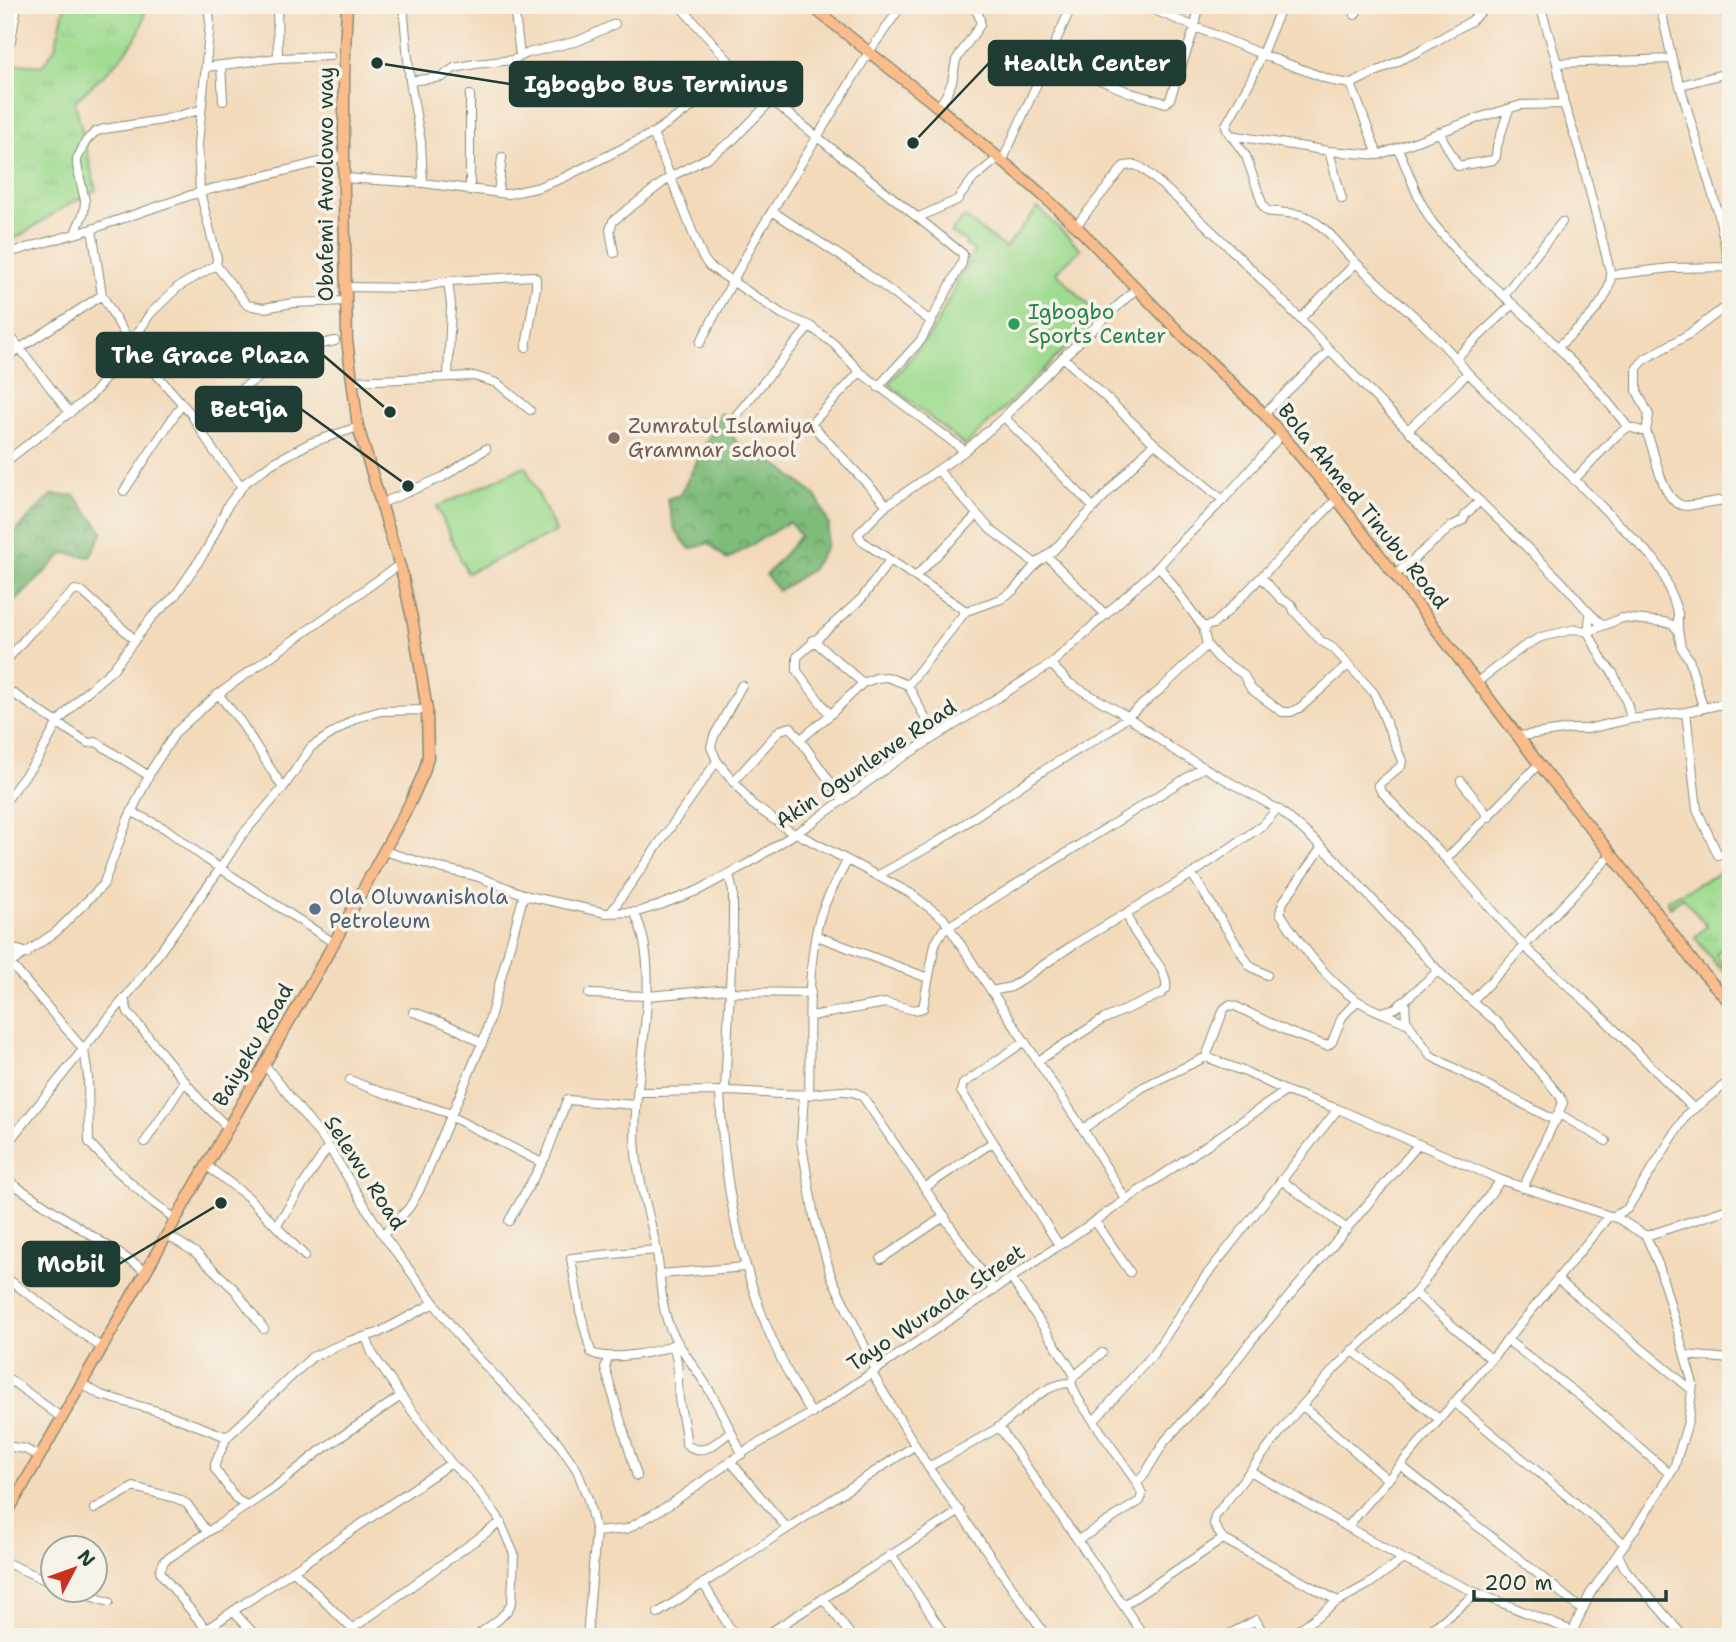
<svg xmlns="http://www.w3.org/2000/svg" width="1736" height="1642" font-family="'Shantell Sans',sans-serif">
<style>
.grass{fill:url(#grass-tufts);stroke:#5f8c62;stroke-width:2}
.forest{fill:url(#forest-crowns);stroke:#4f7c57;stroke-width:2}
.garden{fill:#9fdc90;stroke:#5f8c62;stroke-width:2}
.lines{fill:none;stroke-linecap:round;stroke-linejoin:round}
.minor-casing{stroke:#898c78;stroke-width:10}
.major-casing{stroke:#898c78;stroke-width:13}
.minor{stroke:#fff;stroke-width:8}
.major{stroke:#f9bc8a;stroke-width:10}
.leisure-dot{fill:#2e9e5b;stroke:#f7f3e8;stroke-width:2.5}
.education-dot{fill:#8d6e63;stroke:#f7f3e8;stroke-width:2.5}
.service-dot{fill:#5c6f8a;stroke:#f7f3e8;stroke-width:2.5}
.labels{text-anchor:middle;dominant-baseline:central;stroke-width:7;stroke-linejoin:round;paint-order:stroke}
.street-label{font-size:21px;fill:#1f3d34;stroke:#f7f3e8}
.leisure-label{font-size:21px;fill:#27864d;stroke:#f7f3e8;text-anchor:start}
.education-label{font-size:21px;fill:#785e54;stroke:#f7f3e8;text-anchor:start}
.service-label{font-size:21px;fill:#4e5e75;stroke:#f7f3e8;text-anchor:start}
.leader{fill:none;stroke:#1f3d34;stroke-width:2.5}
.callout-dot{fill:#1f3d34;stroke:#f7f3e8;stroke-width:2.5}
.callout{fill:#1f3d34;stroke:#1f3d34;stroke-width:2.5}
.callout-label{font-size:23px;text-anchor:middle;font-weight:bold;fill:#fff}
</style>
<defs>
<pattern id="grass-tufts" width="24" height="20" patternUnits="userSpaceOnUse" patternTransform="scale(1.75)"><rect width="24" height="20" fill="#9fdc90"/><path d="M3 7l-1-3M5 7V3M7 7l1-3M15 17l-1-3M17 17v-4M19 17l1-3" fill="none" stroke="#88be7d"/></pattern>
<pattern id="forest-crowns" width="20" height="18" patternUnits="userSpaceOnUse" patternTransform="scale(1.75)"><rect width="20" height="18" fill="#7fbc7a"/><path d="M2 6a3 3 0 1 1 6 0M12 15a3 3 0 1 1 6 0" fill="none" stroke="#679a65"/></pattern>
</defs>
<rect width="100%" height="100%" fill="#f7f3e8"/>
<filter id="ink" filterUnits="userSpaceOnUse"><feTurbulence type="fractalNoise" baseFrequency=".0143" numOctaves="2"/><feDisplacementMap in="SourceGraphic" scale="14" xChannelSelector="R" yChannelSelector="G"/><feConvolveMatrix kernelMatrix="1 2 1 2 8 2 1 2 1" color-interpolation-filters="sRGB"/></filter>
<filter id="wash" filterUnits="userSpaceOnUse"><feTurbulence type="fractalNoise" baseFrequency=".00686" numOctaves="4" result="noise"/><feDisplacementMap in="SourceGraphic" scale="28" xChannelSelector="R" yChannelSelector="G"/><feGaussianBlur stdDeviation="1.57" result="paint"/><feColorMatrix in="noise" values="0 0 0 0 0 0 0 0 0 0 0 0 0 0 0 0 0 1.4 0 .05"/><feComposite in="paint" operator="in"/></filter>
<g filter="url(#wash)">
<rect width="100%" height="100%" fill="#f3dabb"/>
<path class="grass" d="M65 5H145C147 43 101 77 75 101L96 190 59 210 15 239 5 229V63L42 66 55 48Z
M1731 867V941L1716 954 1731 978 1714 962 1695 937 1707 926 1682 897 1670 907 1667 900Z"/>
<path class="forest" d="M721 413 736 442 782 468 817 497 829 525 826 547 811 570 778 591 766 575 800 536 789 522 727 560 709 543 690 549 675 530 667 499 680 495Z
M51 495H74L103 532 90 557 64 553 5 612V543Z"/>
<path class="garden" d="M1038 208 1081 249 1056 272 1099 316 965 446 889 384 933 331 974 250 965 245 967 243 951 232 964 217 1005 248Z
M525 466 556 532 467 573 437 507Z"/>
</g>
<g filter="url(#ink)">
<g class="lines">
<g class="minor-casing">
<path id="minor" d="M403 5 410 81 421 142 423 183
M514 5 520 56
M679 5 744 78 963 254 962 263 921 340 878 387
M1142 5 1261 54 1333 81 1351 84 1417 52 1471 21 1488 5
M1282 5 1252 78 1226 125 1227 130 1246 156 1263 206 1267 211C1285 214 1301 210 1318 224 1333 234 1343 251 1356 263 1394 299 1436 332 1468 373L1654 559 1663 573 1678 613V630L1681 647 1689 659 1703 707
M1540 5 1557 63 1564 104 1579 149 1611 275C1610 305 1578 327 1558 347
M1660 5 1672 59 1718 212 1731 273
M1355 15 1360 5
M11 41 17 5
M278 58 330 56
M1050 59 1131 93 1166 103 1170 99 1195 27 1199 5
M1557 63 1672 59
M221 65 223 101
M207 67 278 58 277 5
M410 81 442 77 454 68 475 64 513 60 528 53 578 41 615 24
M1681 85 1731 72
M938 107 945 97 952 82 956 60 980 25C981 15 977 11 969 5
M1439 132 1458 166 1493 160 1496 157 1497 146 1509 109
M653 133 702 256 709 266 782 314 810 326 834 344 860 372 965 451
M1230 135 1329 151 1378 155 1351 84
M1398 148 1478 118 1521 105 1564 104
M1329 151 1342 199
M1378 155 1398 148 1420 201 1432 222 1463 259 1536 325 1594 385 1628 427 1646 432C1656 449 1660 505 1686 506L1731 499
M1002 162 1072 5
M344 178 423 183 508 194 536 188 563 178 653 133 741 74
M470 191V95
M498 193 502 157
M772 211 859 268 932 322
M919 217 957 200 973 179 997 159
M1076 226 1124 166 1135 165 1142 168C1226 239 1300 319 1376 398 1437 460 1499 520 1561 581 1575 595 1587 613 1603 625
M92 229 102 295 131 345 191 414 213 450 242 487
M75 233 84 212 85 201 77 165V159L86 141 95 132 104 129 162 120 200 110
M614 253 610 230 613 221 670 177 709 157 733 140 772 100
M5 254 92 229 200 192 344 156
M216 265 247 305 264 308 293 303 345 301
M1611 275 1671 268 1731 267
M345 287 415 288 451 281 533 276 536 278V287L526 347
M1504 295 1562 222
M1301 318 1356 263
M5 329 70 413
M700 343 755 239 869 52 902 5
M1063 357 1154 443 1223 500
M5 358 102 295
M1456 358 1513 304
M860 372 811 424 887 505
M448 377 451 305 448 281
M352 381 474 376 497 383 530 410
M1264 414 1330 350
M1004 417 1094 508
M195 419 267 372 292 350 335 341
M729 424 810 326
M1408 430 1468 373
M1646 432 1649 415 1637 391V368L1645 359 1689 334 1721 310 1731 307
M5 462 91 396 119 362 150 314 178 287 216 265 217 258 200 192 198 144 210 23 208 5
M938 470 991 530 1036 564
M1574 480 1616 436 1628 427
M124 491 182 404
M380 504 443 477 486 449
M1047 556 1106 615
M1159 566 1203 627 1207 645 1219 659 1243 674 1251 689 1282 712H1291L1301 707 1348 665
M1395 575 1452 526 1463 520 1466 514 1480 501
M915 577 977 515
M1261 577 1281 599 1292 605 1294 611 1321 641 1333 648 1374 693 1402 761 1401 766 1378 785 1381 791 1446 859 1529 951 1593 1008 1694 1109
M966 611 862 541 858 534 887 505 965 451 1004 417 1063 357 1137 288
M1590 616 1588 632 1603 661 1613 673 1627 703 1631 719
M1203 627 1214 624 1228 611 1337 499
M813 640 863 683
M5 662 31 632 75 590 83 592 135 640
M1051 664 1069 683 1127 716 1175 751 1281 811 1302 829 1334 858 1445 978 1499 1024 1560 1096 1563 1103 1523 1188
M1477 682 1523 647 1541 637 1576 629 1588 632 1622 618 1664 622 1673 625 1678 630
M742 685 714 736 711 747 717 761 752 804 794 834
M908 685 966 611 1001 599 1014 590 1036 564 1053 551 1154 443
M5 688 88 743 96 742 149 776
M218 694 240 721 283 788
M1686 712 1697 810 1718 855
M830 715 797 671V657L862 598 890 560
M1520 736 1571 729H1587L1631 719 1686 712 1731 702
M801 739 830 715 863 683 876 678 887 677 908 685 935 737
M1461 781 1489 817
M733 782 780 730 791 727 843 800
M5 802 39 757 58 722 81 697 113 669 152 617 175 596 207 549 228 505 245 483 271 464 310 443 358 427
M132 812 166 829 206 859 334 943
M796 833 910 893 943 918 1086 1134 1126 1200
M1322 847 1283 902 1280 913C1298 941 1326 980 1355 999 1371 1010 1391 1016 1409 1024
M384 851 440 868 476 876 528 896 606 913 637 912 660 905 699 890 749 863 810 824 895 762 1051 664 1159 566 1173 550 1223 500 1282 434
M1446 859 1539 764
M1192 874 1250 966 1267 975
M877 876 936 843 1044 770 1111 730 1161 689 1207 645
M611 912 717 761
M634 912C667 977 629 1080 636 1153 639 1186 651 1219 657 1252 661 1279 660 1310 673 1334 683 1353 697 1370 708 1388 721 1409 731 1432 742 1454
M817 936 928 978
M5 952C14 949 19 948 27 954
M11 964 84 1050 88 1077 89 1142C107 1164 129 1181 150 1200 159 1208 169 1211 174 1222
M5 967 56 932 103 885 128 819 152 769 176 732 217 695 399 565
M991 991 1011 987 1073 945 1192 874 1263 825 1277 809
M729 992 811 993
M589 994 647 996 730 989
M124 999 128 1012 200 1100 228 1128
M1405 1000 1406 1020 1431 1056 1556 1121
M1472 1001 1611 855
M413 1012C438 1020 461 1029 482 1044
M1382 1012 1396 1008 1438 971
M811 1016 886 1003 914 1010 923 1008 935 944 943 930 1204 767
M1025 1041 963 1084 961 1091 1059 1245
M1206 1057 1248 1073 1286 1091 1338 1109 1501 1180 1619 1219 1646 1236 1659 1266 1693 1384 1688 1422 1674 1468 1637 1526 1590 1594 1570 1637
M1038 1061 1102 1020 1161 994 1166 989C1170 963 1129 941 1128 912
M264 1064 327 1144 381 1232 464 1343 557 1441 577 1470 588 1499 596 1532 587 1637
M350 1080C383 1095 417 1102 451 1114
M725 1091 733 925V892L729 874
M637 1092C666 1092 695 1091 724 1091 753 1091 782 1096 811 1094 828 1093 849 1086 863 1097L993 1289
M720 1092C724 1204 750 1318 812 1414
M804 1095 801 1140 814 1216 831 1276 876 1370
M809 1095C811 1039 805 974 819 920 825 899 837 881 847 861
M1559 1114 1606 1141
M450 1116 542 1163
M1083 1129 1143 1087 1206 1057 1224 1009 1229 1005 1235 1006 1291 1033 1327 1046 1332 1042 1342 1017 1357 1001
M145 1142 185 1081
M5 1146 141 978 220 869 242 835 283 788 311 747 356 718 381 711 427 710
M206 1165 248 1197 305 1256
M5 1179 146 1271
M1281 1180 1347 1229
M926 1187 993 1142
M1612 1217 1627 1209 1687 1114 1731 1080
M509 1221 546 1156 567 1100 636 1105
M1095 1221 1130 1272
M277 1225 328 1147
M167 1235 196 1253 235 1290 264 1329
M383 1235 409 1208 419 1191 485 1036 524 894
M1646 1236 1731 1208
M656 1250 571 1258 580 1311 591 1352C602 1362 668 1353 677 1341
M881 1259 945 1216
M660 1274 746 1267
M5 1277 102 1348
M1011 1278 1071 1369 1074 1376 1071 1383 1078 1399 1137 1483
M1558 1280 1692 1390
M1415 1293 1491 1359
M366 1337 372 1353 401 1396 451 1463 471 1482 498 1517 514 1554 512 1602 507 1611 498 1620 475 1637
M1507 1340 1585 1400 1670 1474
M673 1346C680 1363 677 1381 679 1398 681 1414 686 1428 686 1444 703 1458 717 1442 731 1431
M1352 1350 1439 1419
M1685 1355 1731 1359
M608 1358 605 1368 637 1476
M872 1373 928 1467 1047 1637
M5 1376 62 1418
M1074 1376 1102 1353
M82 1384 101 1395 164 1413 227 1437
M1454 1402 1625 1544
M1303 1406 1388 1480
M1094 1421 1155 1352 1205 1277 1338 1109
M999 1427 1145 1637
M5 1446 25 1449 40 1457
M731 1462 787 1528
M1400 1465C1461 1514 1523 1560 1582 1610
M928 1467C951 1455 974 1442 996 1429 1019 1414 1041 1383 1071 1383
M1250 1471 1403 1559 1477 1593 1572 1631 1578 1637
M247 1505 237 1500 215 1469V1464L227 1437 312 1357 349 1341 378 1333 434 1303
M94 1509 134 1487 178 1499 187 1504 207 1532
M1348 1526 1499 1350 1609 1216
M596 1532 627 1529 669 1505 747 1450 817 1410 1286 1091
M1078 1540 1140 1501 1142 1494 1137 1483 1146 1472 1165 1441 1222 1379 1251 1341 1418 1145
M891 1554 946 1637
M1618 1554 1625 1569 1684 1637
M5 1562 52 1583
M294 1571 360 1637
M703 1583 735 1637
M69 1590 109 1602
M823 1598 852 1637
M1338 1601 1223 1539 1214 1525 1215 1516 1292 1417 1337 1366 1415 1293 1501 1180
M1124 1605 1223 1539
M233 1611 257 1637
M658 1613 914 1446
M490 1626 492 1637
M206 1629 162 1575 160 1571 164 1561 275 1487 320 1451 401 1396
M352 1629 501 1522
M587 1634 601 1637
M195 1637 451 1463
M763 1637 960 1511
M1224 1637 1256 1620 1265 1637
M1289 1637 1338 1601 1369 1584 1403 1559
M1422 1637 1477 1593"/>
</g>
<g class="major-casing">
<path id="major" d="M810 5 938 107 1038 191 1076 226 1182 335 1264 414 1337 499 1539 764 1640 890 1694 963 1731 1004
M5 1517 334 943 410 803 424 772 428 757 427 710 413 623 402 573 358 427 347 340 344 194V75L347 5"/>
</g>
<use href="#minor" class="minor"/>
<use href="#major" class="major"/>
</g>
</g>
<circle class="leisure-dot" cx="1014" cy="324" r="7"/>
<circle class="education-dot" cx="614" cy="438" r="7"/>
<circle class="service-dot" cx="315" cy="909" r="7"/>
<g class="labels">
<g class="street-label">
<text transform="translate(326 184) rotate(-90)">Obafemi Awolowo way</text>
<text transform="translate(1363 506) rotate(51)">Bola Ahmed Tinubu Road</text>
<text transform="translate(866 764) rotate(-34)">Akin Ogunlewe Road</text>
<text transform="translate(253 1045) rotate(-60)">Baiyeku Road</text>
<text transform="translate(365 1173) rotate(57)">Selewu Road</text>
<text transform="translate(936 1308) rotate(-34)">Tayo Wuraola Street</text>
</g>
<g class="leisure-label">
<text x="1028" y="312">Igbogbo<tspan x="1028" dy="24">Sports Center</tspan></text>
</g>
<g class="education-label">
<text x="628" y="426">Zumratul Islamiya<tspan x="628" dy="24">Grammar school</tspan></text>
</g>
<g class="service-label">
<text x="329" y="897">Ola Oluwanishola<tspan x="329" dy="24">Petroleum</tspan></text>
</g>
</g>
<path class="leader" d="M913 143L989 63M377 63L510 84M390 412L323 355M408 486L301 409M221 1203L119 1264"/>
<g class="callout-dot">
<circle cx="913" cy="143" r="7"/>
<circle cx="377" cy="63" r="7"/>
<circle cx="390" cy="412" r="7"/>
<circle cx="408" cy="486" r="7"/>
<circle cx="221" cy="1203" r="7"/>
</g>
<g class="callout">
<rect x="989" y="41" width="196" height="44" rx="7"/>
<rect x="510" y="62" width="292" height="44" rx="7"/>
<rect x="97" y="333" width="226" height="44" rx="7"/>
<rect x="196" y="387" width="105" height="44" rx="7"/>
<rect x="23" y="1242" width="96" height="44" rx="7"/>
</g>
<g class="callout-label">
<text x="1087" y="71">Health Center</text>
<text x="656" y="92">Igbogbo Bus Terminus</text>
<text x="210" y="363">The Grace Plaza</text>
<text x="249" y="417">Bet9ja</text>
<text x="71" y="1272">Mobil</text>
</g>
<rect width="1736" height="1642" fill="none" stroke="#f7f3e8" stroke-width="28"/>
<g transform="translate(74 1569) rotate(49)"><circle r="33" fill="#f7f3e8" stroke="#a1aaa0" stroke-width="2"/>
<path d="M0-5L12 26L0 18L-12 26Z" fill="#c8321e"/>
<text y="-10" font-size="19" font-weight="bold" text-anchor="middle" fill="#1f3d34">N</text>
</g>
<path d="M1474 1590v10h192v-10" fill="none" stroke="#1f3d34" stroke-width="3.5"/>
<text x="1484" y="1590" font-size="21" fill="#1f3d34" stroke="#f7f3e8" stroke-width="5" paint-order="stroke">200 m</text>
</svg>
